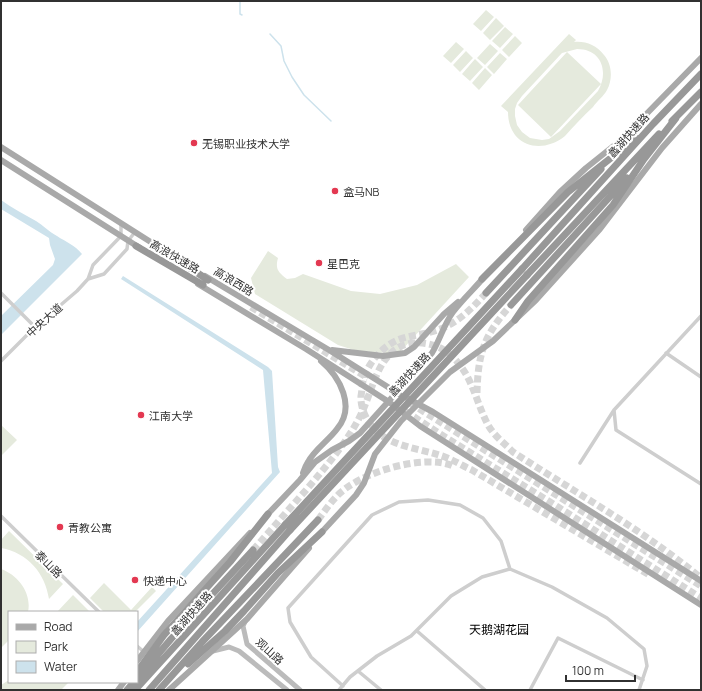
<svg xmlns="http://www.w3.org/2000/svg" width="702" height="691" font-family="Manrope,'Noto Sans SC',sans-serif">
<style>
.green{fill:#e5eadd;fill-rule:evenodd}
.water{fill:#cde2ec}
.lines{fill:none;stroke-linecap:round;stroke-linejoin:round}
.stream{stroke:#cde2ec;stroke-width:1.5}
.highway-tunnel{stroke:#d6d6d6;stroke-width:7;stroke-dasharray:7 3.5;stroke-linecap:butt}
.street{stroke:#cecece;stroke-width:3.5}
.secondary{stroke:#bbb;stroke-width:5}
.primary{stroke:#a9a9a9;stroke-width:6}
.highway{stroke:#989898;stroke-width:7}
.highway-bridge{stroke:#989898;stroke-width:7}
.poi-dot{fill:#e33851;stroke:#fff;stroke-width:1.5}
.labels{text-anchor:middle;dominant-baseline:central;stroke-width:4;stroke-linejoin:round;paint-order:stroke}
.street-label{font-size:11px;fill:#313131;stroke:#fff}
.poi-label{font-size:11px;fill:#313131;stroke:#fff;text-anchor:start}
.neighbourhood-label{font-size:12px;fill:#000;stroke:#fff}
</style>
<rect width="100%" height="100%" fill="#fff"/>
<path class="green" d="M486 10 494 17 481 31 473 24Z
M496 18 504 26 490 40 483 33Z
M505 27 513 34 500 48 492 41Z
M569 34 576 40 574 42C586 41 596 45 604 55 612 64 613 79 607 90 604 96 597 101 593 107 583 116 574 126 565 136 540 156 508 145 508 112L501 106ZM577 49C602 49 609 72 598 91L560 131 549 139 542 140 530 138 522 132 517 125 515 116V109L517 103 522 96 562 53Z
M515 36 522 43 509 57 502 50Z
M456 42 464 49 451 63 443 56Z
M490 44 498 51 485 65 477 58Z
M466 51 473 58 460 72 453 65Z
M567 52 601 84 551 137 518 105Z
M500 53 507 59 494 74 487 67Z
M475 59 483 67 470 81 462 74Z
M485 68 492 75 479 90 472 83Z
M268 251 278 258C275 269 278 272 287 279L295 278 303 274 351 291 380 294 417 285 456 264 469 277 401 351 387 353 357 351 338 345 255 294 251 278Z
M1 425 17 440 1 456Z
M9 531 63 584 49 599C45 573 28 553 1 548V540Z
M1 569C18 575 32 593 28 612H9V640L1 648Z
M104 583 131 610 152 587 156 591 135 612H104L90 598Z
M73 595 90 612H57Z
M9 680V682H69L61 690H1V685Z"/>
<path class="water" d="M1 200C12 208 24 214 36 221 43 225 49 232 57 236 66 242 75 245 82 254L1 335V316L53 265 55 259 50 245 49 238 1 209Z
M123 276 268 367 272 371 278 467 280 472 137 632V622L272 473 263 370 121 279Z"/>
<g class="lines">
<path class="stream" d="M240 1V14L242 15
M270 34 281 46 284 61 292 77 304 95 331 121"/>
<path class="highway-tunnel" d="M486 293C475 305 463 318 447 326 432 334 416 334 400 339 383 345 367 364 363 381 362 386 362 391 361 396 360 411 370 427 381 435 398 447 420 449 439 455 450 458 461 465 472 470L651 576
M251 307 368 378
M477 393C478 353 484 335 511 305
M410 403 701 586
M405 411 437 432 558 507 701 598
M318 520C324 512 330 503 337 496 358 473 424 453 453 466
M253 550C271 530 289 509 307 489 328 464 350 439 363 410 372 390 377 362 396 349 411 339 433 342 447 352 472 372 474 397 487 423 493 435 504 443 513 452 576 493 643 530 701 578"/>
<path class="street" d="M88 279 104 274 127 249 128 241 135 232
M1 293 35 327
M666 353 701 377
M1 361 35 327 77 291 88 279 93 265 121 236V223
M614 410 616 430 701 484
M580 463 614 410 701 316
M1 516 99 612
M417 631 485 690
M137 646 144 652
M358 671 381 690
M343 686 311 657 290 622 288 608 372 515 399 502 428 500 460 505 483 518 501 541 510 569
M339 690 350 677 377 656 411 636 451 596 482 577 510 569 552 587 607 618 644 649 647 666 639 690
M530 690 558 638 643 680"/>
<path class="secondary" d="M245 622 243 626 247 644 300 690
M213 651 229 647 239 651 287 690"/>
<path class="primary" d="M1 147 157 246
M1 160 140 248
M526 230 560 192 586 168 621 140 701 58
M205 276 329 350 399 394
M198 284 306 349 389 402 420 426 701 605
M332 350 383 356 405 353 414 347 444 314 458 302
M407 398 433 412 701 581
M303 473C304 470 306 465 308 462 314 450 329 440 337 429 356 407 340 377 321 361
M266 516 300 480 315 462 332 450 349 441 360 433 432 353C440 340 444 324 453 312 463 299 475 288 485 276
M320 534 356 495 364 483 375 454 401 421 450 372 493 341 536 300 600 229 662 148 701 104
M137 661 168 621 250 533
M118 690 124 682
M169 690 247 619 309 548"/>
<path class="highway" d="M672 121 701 92
M154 244 208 280
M136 246 203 285
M522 269 653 124 701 74
M527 275 659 134
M482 279 568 192 636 138
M486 293 601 169
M511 305 627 178
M515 320 528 301 613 205 644 159 676 118
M188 664 225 631 244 611 278 573 322 532
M137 672 164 635 230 562 268 514
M137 679 171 639 253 550
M127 690 134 682
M135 690 285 525
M149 690 290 530
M159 690 202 642 318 520"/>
<path class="highway-bridge" d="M285 525 522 269
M290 530 527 275"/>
</g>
<g class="poi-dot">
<circle cx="194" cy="143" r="4"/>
<circle cx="335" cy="191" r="4"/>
<circle cx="319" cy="263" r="4"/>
<circle cx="141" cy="415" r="4"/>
<circle cx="60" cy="527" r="4"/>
<circle cx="135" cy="580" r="4"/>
</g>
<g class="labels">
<g class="street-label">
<text transform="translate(628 135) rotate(-48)">蠡湖快速路</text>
<text transform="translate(175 256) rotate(30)">高浪快速路</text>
<text transform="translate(234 281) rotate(31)">高浪西路</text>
<text transform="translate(44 320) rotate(-42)">中央大道</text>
<text transform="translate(409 374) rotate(-47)">蠡湖快速路</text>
<text transform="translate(49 564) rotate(45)">泰山路</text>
<text transform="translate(191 613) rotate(-48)">蠡湖快速路</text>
<text transform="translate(270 651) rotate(42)">观山路</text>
</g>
<g class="poi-label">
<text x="202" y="143">无锡职业技术大学</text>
<text x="343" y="191">盒马NB</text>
<text x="327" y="263">星巴克</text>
<text x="149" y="415">江南大学</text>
<text x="68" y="527">青教公寓</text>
<text x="143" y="580">快递中心</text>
</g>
<g class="neighbourhood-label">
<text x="499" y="629">天鹅湖花园</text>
</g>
</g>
<rect width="702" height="691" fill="none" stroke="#313131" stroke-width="4"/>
<rect x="8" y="611" width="130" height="72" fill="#ffffff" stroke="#adadad"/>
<rect x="16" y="624" width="20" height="6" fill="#a9a9a9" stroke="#adadad"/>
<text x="44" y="631" font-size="12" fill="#313131">Road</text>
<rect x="16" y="641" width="20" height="12" fill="#e5eadd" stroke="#adadad"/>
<text x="44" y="651" font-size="12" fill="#313131">Park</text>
<rect x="16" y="661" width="20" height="12" fill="#cde2ec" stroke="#adadad"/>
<text x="44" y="671" font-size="12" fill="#313131">Water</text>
<path d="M566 675v6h69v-6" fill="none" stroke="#313131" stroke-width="2"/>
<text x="572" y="675" font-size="12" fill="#313131" stroke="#ffffff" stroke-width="3" paint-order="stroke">100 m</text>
</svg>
